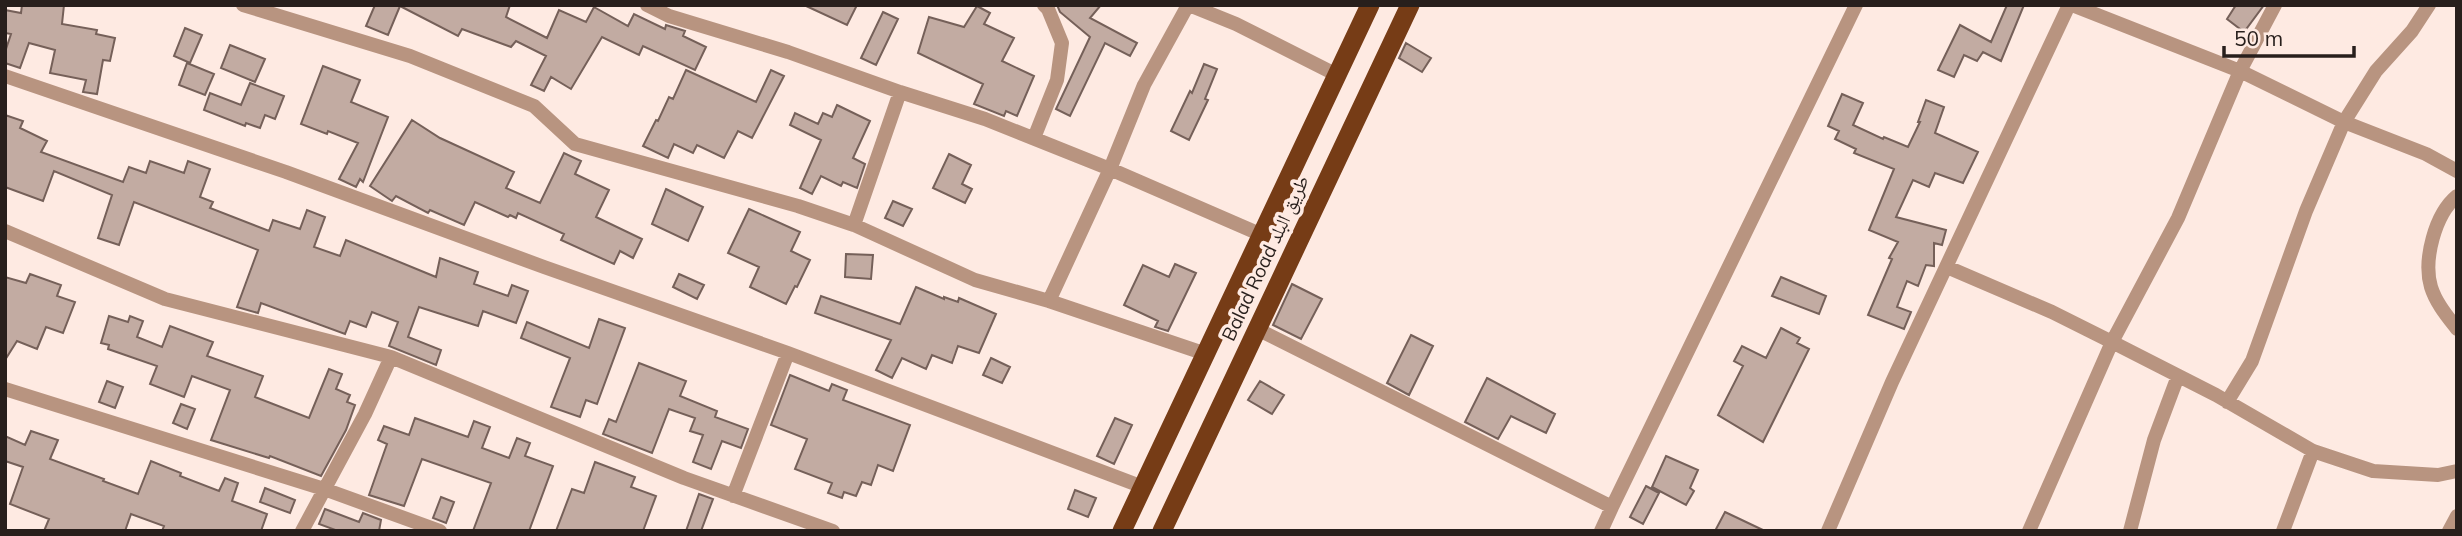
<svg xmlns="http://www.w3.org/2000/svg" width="2462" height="536" font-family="Mulish,'Noto Naskh Arabic',sans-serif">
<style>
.building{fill:#c2aba2;stroke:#756059;stroke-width:2}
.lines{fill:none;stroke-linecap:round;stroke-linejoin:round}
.minor{stroke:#b89480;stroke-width:14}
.trunk{stroke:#763c16;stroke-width:19}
.labels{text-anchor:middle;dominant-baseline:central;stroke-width:7;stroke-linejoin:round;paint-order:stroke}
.street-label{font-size:19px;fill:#281f1c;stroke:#feeae2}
</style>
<rect width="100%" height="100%" fill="#feeae2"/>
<path class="building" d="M22 5H64L62 24 97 30 96 34 115 38 110 61 103 60 97 94 83 92 86 80 50 73 55 50 29 43 20 68 5 63V52L11 34 5 33V10L21 13Z
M375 5H510L506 17 547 38 559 10 586 22 594 7 628 26 634 14 665 29 666 25 685 31 683 36 706 47 695 70 643 46 639 55 602 37 571 89 551 77 544 91 531 85 546 56 516 41 511 47 462 29 458 36 400 6 388 35 366 26Z
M804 5H857L847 25Z
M1057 5H1101L1090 18 1137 43 1130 56 1105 43 1070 116 1056 109 1090 37 1060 12Z
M2007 5H2024L2001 61 1983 52 1977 61 1964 55 1954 77 1938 70 1960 25 1991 42Z
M2236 5H2264L2244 32 2227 19Z
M977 6 990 13 984 24 1014 38 1002 61 1034 76 1017 116 1006 111 1004 116 974 104 983 84 918 53 929 17 964 27Z
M883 12 898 19 876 65 861 58Z
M185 28 202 35 190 63 174 56Z
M1406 43 1431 58 1422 72 1399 58Z
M230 45 265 59 255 82 221 68Z
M187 63 214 74 205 95 179 85Z
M1204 64 1217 69 1205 99 1208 100 1189 140 1171 131 1190 91 1192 93Z
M323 66 360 80 351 102 388 117 363 182 360 179 356 187 339 179 358 143 328 131 327 134 301 124Z
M686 70 756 102 771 70 784 76 752 138 738 131 724 158 697 145 693 153 674 144 668 158 643 146 656 120 658 121 669 97 673 99Z
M250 83 284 96 275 119 265 115 260 128 246 123 245 126 204 110 210 93 241 105Z
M1842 94 1863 103 1853 125 1883 139 1884 137 1908 147 1920 122H1918L1926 100 1944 107 1935 133 1978 152 1963 183 1935 173 1929 187 1913 180 1896 217 1946 230 1942 245 1934 243V266L1926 265 1918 286 1907 281 1897 307 1911 312 1904 329 1868 315 1892 259 1889 258 1898 242 1869 230 1894 169 1854 153 1856 149 1835 139 1839 131 1828 126Z
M837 105 870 121 853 158 865 164 857 188 843 182 841 186 821 176 812 194 800 188 821 140 790 125 795 113 818 124 823 113 832 117Z
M5 115 23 121 20 128 47 141 41 152 123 182 129 167 146 173 150 161 184 173 188 161 210 169 200 197 213 202 210 208 269 231 273 220 300 229 307 210 325 217 314 247 340 256 346 240 436 277 440 258 478 272 474 284 508 296 512 285 528 291 516 323 483 311 478 326 419 307 408 337 441 350 436 365 389 346 398 322 372 312 366 327 350 321 345 334 261 303 258 313 237 307 258 250 134 202 119 245 98 238 112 195 54 171 43 201 5 187Z
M412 120 440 138 514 172 506 188 540 203 564 153 581 161 575 174 609 190 596 217 642 239 633 258 620 251 614 264 561 240 564 234 518 213 516 218 510 215 508 217 475 202 464 225 430 210 428 213 396 196 392 201 370 186Z
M949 154 971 165 962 184 972 189 965 203 933 188Z
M666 189 703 207 688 241 652 224Z
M893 201 912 209 903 226 885 218Z
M749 209 800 232 791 251 810 260 797 287 795 286 786 304 750 287 759 267 728 253Z
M846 254 873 255 871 279 845 277Z
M1175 264 1196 273 1168 331 1155 327 1158 321 1124 305 1143 265 1169 277Z
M30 274 61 285 57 296 75 302 63 333 46 327 37 349 17 341 5 360V277L26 283Z
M679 274 704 285 697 299 673 287Z
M1781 277 1826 296 1819 314 1772 296Z
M1292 284 1322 299 1301 339 1273 325Z
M916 287 944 299V297L958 302 959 298 996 314 979 353 958 346 952 363 932 355 926 369 902 358 892 378 876 370 891 340 815 313 821 296 900 324Z
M109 316 128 322 130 316 143 321 137 337 162 347 170 326 213 342 207 356 263 376 255 397 309 418 329 369 342 374 336 389 350 395 347 402 355 405 346 430 321 476 270 456 269 458 211 440 230 390 192 376 184 397 150 384 157 366 108 349 109 345 101 343Z
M599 319 625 328 597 404 586 400 580 417 551 407 570 358 521 338 527 322 589 348Z
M1781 328 1800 338 1797 343 1809 349 1763 442 1718 415 1743 366 1734 361 1742 346 1766 358Z
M1411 335 1433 346 1409 395 1387 383Z
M991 358 1010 367 1002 383 983 375Z
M639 363 686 381 680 396 717 411 715 417 748 429 741 448 722 441 711 469 693 462 703 435 690 431 695 418 669 409 652 453 603 434 609 419 616 422Z
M790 375 829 391 832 384 847 390 843 400 910 425 893 471 878 465 871 485 862 482 856 496 844 492 842 498 828 493 832 483 795 469 807 439 771 425Z
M1487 378 1555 414 1546 433 1511 416 1498 439 1465 422Z
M107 381 123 387 115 408 99 402Z
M1260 381 1284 395 1272 414 1248 400Z
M181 404 195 409 187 429 173 423Z
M415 418 468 437 474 421 490 427 482 448 509 458 517 438 530 443 525 456 553 466 529 531H473L491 483 422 459 404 506 369 495 387 444 378 440 384 426 409 435Z
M1115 418 1132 425 1114 464 1097 456Z
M31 431 58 440 50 459 104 479 103 481 138 494 151 461 181 473 180 476 219 491 225 478 238 483 232 501 267 514 261 531H162L164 526 131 514 125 531H44L49 519 10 504 23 467 5 461V436L25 445Z
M1666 456 1698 470 1690 488 1694 491 1686 505 1652 487Z
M595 462 635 477 631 487 656 496 643 531H556L572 489 584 493Z
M1646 486 1659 493 1643 524 1630 517Z
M265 488 295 500 290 513 260 502Z
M1075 490 1096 498 1088 517 1068 509Z
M699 494 713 499 701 531H686Z
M441 497 454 502 446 523 433 518Z
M325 509 359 522 363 513 381 520 379 531H338L319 524Z
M1725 512 1765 531H1715Z"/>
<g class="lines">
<path class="minor" d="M243 5 410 56 534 106 575 144 798 206 854 225 975 280 1049 301 1206 354
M647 5 669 16 788 52 900 92 985 119 1110 169 1262 235
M1189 5 1236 24 1337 75
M2072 5 2240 71 2344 122 2426 154 2457 171
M5 76 286 172 544 267 788 353 1143 487
M1034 138 1057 80 1062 43 1048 9 1044 5
M2457 196C2435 214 2423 260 2431 287 2436 303 2447 316 2457 329
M854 225 900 92
M5 231 165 299 391 357 684 478 833 531
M1947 267 2052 312 2112 342 2216 395 2313 451 2373 471 2438 475 2457 471
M1049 301 1110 169 1144 85 1188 5
M1257 329 1612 507 1601 531
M5 389 324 489 440 531
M2227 402 2252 361 2306 211 2344 122 2376 71 2412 31 2429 5
M733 496 788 353
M1612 507 1856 5
M302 531 365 414 391 357
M1828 531 1892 382 2069 5
M2029 531 2112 342 2178 218 2240 71 2275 5
M2130 531 2154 440 2178 376
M2283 531 2313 451
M2449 531 2457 516"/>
<path class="trunk" d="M1122 531 1370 5
M1162 531 1410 5"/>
</g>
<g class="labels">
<g class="street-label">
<text transform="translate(1265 258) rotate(-65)">Balad Road طريق البلد</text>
</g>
</g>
<rect width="2462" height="536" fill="none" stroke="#281f1c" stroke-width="14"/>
<path d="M2224 46v10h130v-10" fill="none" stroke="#281f1c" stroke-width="3.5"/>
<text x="2234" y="46" font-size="21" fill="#281f1c" stroke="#feeae2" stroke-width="5" paint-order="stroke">50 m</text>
</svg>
